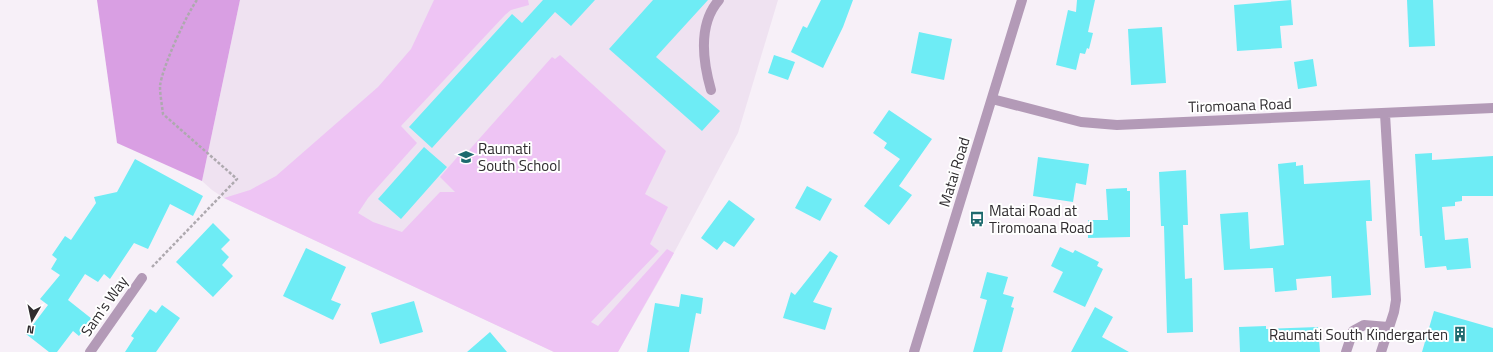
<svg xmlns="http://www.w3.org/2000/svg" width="1493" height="352" font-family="'Titillium Web',sans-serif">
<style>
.built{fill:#efe2f1}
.green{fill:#eec4f4}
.forest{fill:#d99fe3}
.building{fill:#6eecf5}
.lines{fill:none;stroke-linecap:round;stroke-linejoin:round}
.path{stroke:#aea9af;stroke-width:2.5;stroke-dasharray:3 2;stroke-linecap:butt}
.minor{stroke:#b39ab7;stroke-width:10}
.labels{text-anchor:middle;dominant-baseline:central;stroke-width:4;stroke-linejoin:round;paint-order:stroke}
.street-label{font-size:15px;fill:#2f2c2f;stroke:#fff}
.poi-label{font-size:15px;fill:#2f2c2f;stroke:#fff;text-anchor:start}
</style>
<rect width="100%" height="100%" fill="#f7f0f8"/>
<path class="built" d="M240 0H778L738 133 660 279 618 352H554L224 198 212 190 202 181Z"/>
<path class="green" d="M434 0H528L529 5 511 10 505 15 401 126 417 143 368 198 358 213 373 222 402 232 440 192H455L440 177 460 154 463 157 552 57 555 59 560 55 666 151 645 194 668 207 650 244 659 251 591 322 598 326 667 249 674 253 618 352H554L224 198 250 190 276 176 378 87 411 49Z"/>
<path class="forest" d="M97 0H240L202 181 117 143Z"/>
<path class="building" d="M543 0H595L571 26 555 12 432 148 409 127 512 14 522 23Z
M653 0H708L656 57 720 111 702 131 609 49Z
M821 0H853L843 27 823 68 791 52 803 26 807 28Z
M1077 0H1095L1088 32 1093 33 1089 49 1087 48 1085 54 1080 53 1076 70 1056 65 1068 10 1076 12Z
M1291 0 1293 25 1280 26 1282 48 1237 51 1234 5Z
M1407 0H1433L1435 46 1409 47Z
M1162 27 1166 83 1131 85 1128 29Z
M919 32 952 39 944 80 911 73Z
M774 55 795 62 788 80 768 73Z
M1313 59 1317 86 1298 89 1294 62Z
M889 110 932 139 899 186 912 195 889 225 864 206 900 159 884 148 887 143 873 133Z
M424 147 447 167 401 219 378 199Z
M1432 153V160L1493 156V196H1462V201L1455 202V206L1442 207 1445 240 1468 238 1471 268 1447 270 1446 266 1425 268 1422 236H1420L1415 154Z
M1038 157 1089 164 1086 185 1076 183 1073 202 1033 196Z
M135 159 203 196 193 216 170 204 148 249 134 243 110 279 104 274 98 282 85 274 68 300 92 319 79 336 73 331 57 352H49L26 334 48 305 40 299 60 275 51 269 57 259 52 255 65 236 71 240 96 203 94 197 117 192Z
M1296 162V166L1303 165 1304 184 1370 180 1372 221H1366L1371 295 1332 298 1331 276 1296 279 1297 290 1275 292 1273 268 1224 270 1220 214 1248 212 1250 249 1284 245 1278 164Z
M1186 170 1188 225H1183L1185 279 1192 278 1193 332 1167 333 1164 226H1161L1159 172Z
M807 186 832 199 820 221 795 208Z
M1127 188V191H1130V237L1088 238V220H1108L1106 189Z
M729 200 755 219 734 247 724 241 717 250 701 238Z
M213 223 230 240 221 249 229 257 222 265 233 276 213 297 176 262Z
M1060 247 1073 253 1075 250 1099 262 1097 266 1103 269 1085 307 1053 292 1063 272 1051 266Z
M306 248 346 267 331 300 341 304 333 320 283 296Z
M830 251 838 256 813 302 832 308 825 330 783 318 791 292 795 295Z
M987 272 1008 277 1003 294 1014 297 1011 307 1014 308 1002 352H973L987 300 980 298Z
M681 294 703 298 701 314 696 313 689 352H647L655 303 679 307Z
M414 301 423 332 380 344 371 313Z
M162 305 180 318 156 352H125L134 338 131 336 150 309 156 313Z
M1095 307 1113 317 1102 337 1129 352H1071Z
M1434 311 1493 328V352H1422Z
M1266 326V329L1318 327 1320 352H1240L1239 327Z
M490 332 507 352H467Z"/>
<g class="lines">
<path class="path" d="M152 267 237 179 163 114C162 105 160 95 160 86 162 68 186 15 197 0"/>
<path class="minor" d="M711 90C703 62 698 24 719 0
M992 99 1081 122 1117 125 1493 108
M90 352 142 278
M914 352 1022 0
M1346 352 1353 331 1364 325 1388 327
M1381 352 1394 312 1396 300 1385 114"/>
</g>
<defs>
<g id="school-bare" transform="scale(1.2)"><path d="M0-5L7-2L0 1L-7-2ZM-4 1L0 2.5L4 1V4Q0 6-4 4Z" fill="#1d6a6e" stroke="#fff" stroke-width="2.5" paint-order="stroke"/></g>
<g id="bus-bare" transform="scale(1.2)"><path d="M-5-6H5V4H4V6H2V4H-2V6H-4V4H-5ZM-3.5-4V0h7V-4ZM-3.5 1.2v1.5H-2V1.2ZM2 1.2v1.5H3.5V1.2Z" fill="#1d6a6e" stroke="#fff" stroke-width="2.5" paint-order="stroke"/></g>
<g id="building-bare" transform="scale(1.2)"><path d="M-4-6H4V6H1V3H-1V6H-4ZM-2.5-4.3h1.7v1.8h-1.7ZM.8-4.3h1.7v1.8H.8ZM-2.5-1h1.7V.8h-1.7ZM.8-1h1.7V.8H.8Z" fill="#1d6a6e" stroke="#fff" stroke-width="2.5" paint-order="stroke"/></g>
</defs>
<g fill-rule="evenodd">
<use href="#school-bare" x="466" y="157"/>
<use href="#bus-bare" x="977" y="219"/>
<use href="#building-bare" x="1460" y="334"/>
</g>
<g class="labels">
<g class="street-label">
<text transform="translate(1240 105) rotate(-2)">Tiromoana Road</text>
<text transform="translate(954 172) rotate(-73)">Matai Road</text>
<text transform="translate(104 306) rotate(-55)">Sam's Way</text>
</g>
<g class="poi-label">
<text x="478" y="148">Raumati<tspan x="478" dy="17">South School</tspan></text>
<text x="989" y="210">Matai Road at<tspan x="989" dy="17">Tiromoana Road</tspan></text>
<text x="1448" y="334" text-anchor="end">Raumati South Kindergarten</text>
</g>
</g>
<g transform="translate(32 320) rotate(189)" stroke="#ffffff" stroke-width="3" paint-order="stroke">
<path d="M0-3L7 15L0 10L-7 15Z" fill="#2f2c2f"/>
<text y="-6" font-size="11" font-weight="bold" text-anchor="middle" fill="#2f2c2f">N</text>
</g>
</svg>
